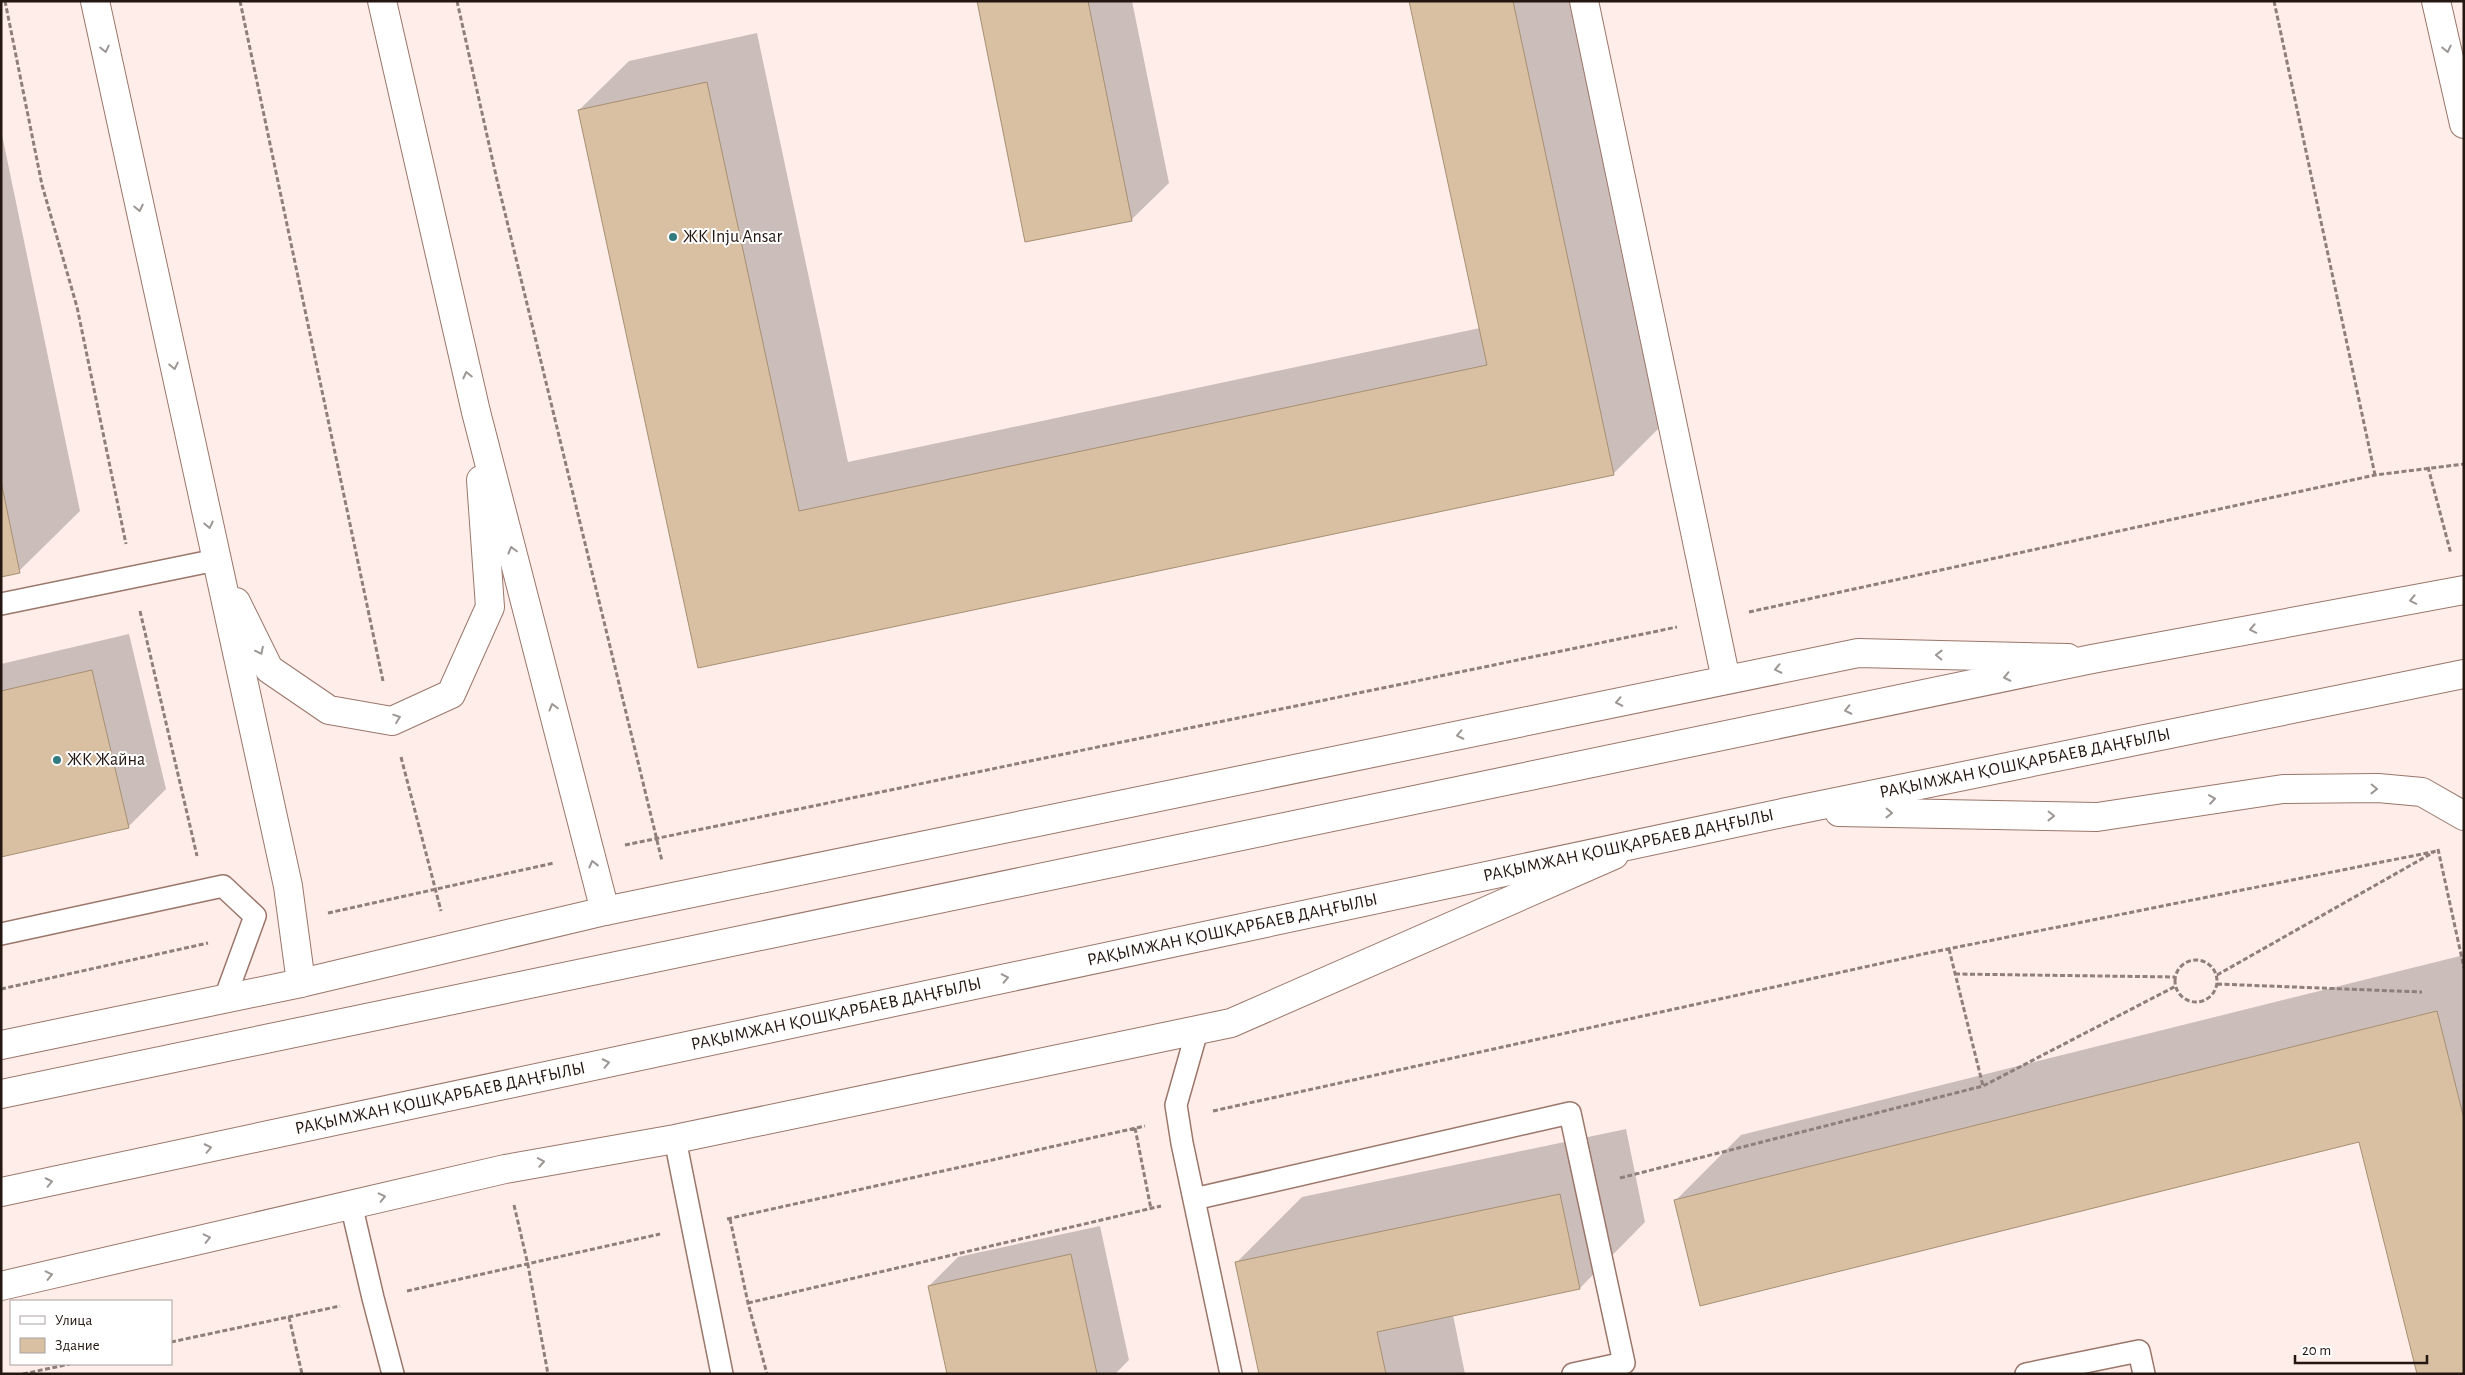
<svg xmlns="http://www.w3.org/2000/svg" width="2465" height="1375" font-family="'Alegreya Sans',sans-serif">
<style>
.shadow{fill:#0003}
.building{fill:#d9c0a2;stroke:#a78f73}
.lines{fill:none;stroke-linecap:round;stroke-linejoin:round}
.lane-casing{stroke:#9b766a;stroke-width:24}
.street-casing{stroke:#9b766a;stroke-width:30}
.secondary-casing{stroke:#9b766a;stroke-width:30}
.path{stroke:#8e7f7a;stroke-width:3;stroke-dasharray:5 2.5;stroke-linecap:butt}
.lane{stroke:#fff;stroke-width:21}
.street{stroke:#fff;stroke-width:28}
.secondary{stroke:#fff;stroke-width:28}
.oneway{stroke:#9c9694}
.poi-dot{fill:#327b7e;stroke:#fff;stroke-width:2}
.labels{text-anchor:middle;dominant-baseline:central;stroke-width:4;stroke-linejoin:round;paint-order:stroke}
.poi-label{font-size:18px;fill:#241611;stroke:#fff;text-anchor:start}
.street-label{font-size:18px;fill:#241611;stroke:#fff}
</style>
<rect width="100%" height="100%" fill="#feede8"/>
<path class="shadow" d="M978 1H1132L1169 183 1131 220Z
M1411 1H1572L1663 424 1613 474 699 667 579 110 629 61 757 33 848 462 1480 328Z
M1 130 80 511 19 571 1 575Z
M129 634 166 789 129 826 1 856V664Z
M2464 955V1374L2360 1141 1675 1201 1741 1135Z
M1626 1129 1645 1222 1580 1288 1453 1315 1465 1374H1260L1237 1262 1302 1197Z
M1100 1226 1129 1360 1115 1374H948L929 1286 958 1257Z"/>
<path class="building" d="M977 1H1088L1132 221 1025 242Z
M1409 1H1513L1614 475 698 668 578 110 707 82 799 511 1487 365Z
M1 481 20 573 1 577Z
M92 670 129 828 1 857V691Z
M2437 1011 2464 1119V1374H2417L2359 1142 1700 1306 1674 1200Z
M1560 1194 1580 1289 1377 1332 1386 1374H1259L1235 1262Z
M1071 1254 1097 1374H947L928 1286Z"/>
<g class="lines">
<g class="lane-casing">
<path id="lane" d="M1 604 216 560
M1 934 223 886 255 916 225 998
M1197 1031 1176 1105 1182 1143 1231 1374
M675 1139 722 1374
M1194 1199 1570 1113 1624 1363 1573 1374
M351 1204 373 1298 393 1374
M2026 1374 2139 1351 2144 1374"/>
</g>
<g class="street-casing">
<path id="street" d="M1584 1 1726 680
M1 1045 301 983 605 911 1858 653 2068 658
M1 1286 505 1169 675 1139 1231 1023 1614 855"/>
</g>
<g class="secondary-casing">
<g id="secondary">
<path d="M95 1 288 886 301 983"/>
<path d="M382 1 476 412 605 911"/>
<path d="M2436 1 2464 124"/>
<path d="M236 602 269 669 329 710 392 721 451 694 490 607 481 480"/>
<path d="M1839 812 2097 817 2283 789 2378 788 2422 792 2464 816"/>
<path d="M1 1094 2092 659 2464 590"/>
<path id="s1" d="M1 1192 1787 812 2464 674"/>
</g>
</g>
<path class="path" d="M5 1 42 185 77 307 126 544
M240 1 383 681
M457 1 497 180 662 861
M2274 1 2375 475
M2428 467 2451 554
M140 611 197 856
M1749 612 2375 475 2464 464
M401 757 441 911
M625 845 1677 627
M2438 849 2464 968
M328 913 554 863
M1949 949 1983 1086
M2175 981a21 21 0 1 1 42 0a21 21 0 1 1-42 0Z
M1955 974 2175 977
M2217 975 2434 852
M2217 984 2422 992
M1 989 208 943
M1213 1111 1928 953 2437 851
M1135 1128 1151 1209
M1620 1178 1983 1086 2176 986
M514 1205 528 1265 548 1374
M727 1219 1145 1126
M730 1219 748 1303 767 1374
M407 1291 660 1234
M748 1303 1161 1206
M289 1317 302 1374
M171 1342 340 1306
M23 1374 70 1364"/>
<use href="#lane" class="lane"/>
<use href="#street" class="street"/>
<use href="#secondary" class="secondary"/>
</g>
<defs><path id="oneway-chevron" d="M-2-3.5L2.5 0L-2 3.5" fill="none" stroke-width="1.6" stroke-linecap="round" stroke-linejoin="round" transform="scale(1.25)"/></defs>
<g class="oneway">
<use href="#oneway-chevron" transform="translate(105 49) rotate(78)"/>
<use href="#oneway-chevron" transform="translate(2447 49) rotate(77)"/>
<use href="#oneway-chevron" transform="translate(139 208) rotate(78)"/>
<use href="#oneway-chevron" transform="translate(174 366) rotate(78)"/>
<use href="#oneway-chevron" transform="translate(467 375) rotate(-103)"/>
<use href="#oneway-chevron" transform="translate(209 525) rotate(78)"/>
<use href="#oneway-chevron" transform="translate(512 550) rotate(-105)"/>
<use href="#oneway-chevron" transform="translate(2413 600) rotate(169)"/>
<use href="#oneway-chevron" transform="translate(2253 629) rotate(169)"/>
<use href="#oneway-chevron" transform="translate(260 651) rotate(64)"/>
<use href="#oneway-chevron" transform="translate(1939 655) rotate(-179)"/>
<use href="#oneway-chevron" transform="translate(1778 669) rotate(168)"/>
<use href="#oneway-chevron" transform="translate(2007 677) rotate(168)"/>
<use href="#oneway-chevron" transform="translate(1619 702) rotate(168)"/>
<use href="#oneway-chevron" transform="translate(553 707) rotate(-105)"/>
<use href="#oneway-chevron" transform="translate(1848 710) rotate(168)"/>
<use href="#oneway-chevron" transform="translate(397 718) rotate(-19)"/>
<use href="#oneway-chevron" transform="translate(1460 735) rotate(168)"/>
<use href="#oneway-chevron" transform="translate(2374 789) rotate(1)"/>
<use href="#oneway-chevron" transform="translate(2212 799) rotate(-9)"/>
<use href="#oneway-chevron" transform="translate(1889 813) rotate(1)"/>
<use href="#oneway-chevron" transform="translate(2051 816) rotate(1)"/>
<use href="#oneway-chevron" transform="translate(593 864) rotate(-104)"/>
<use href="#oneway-chevron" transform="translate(1005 978) rotate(-12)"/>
<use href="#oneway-chevron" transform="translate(606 1063) rotate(-12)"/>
<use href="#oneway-chevron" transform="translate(208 1148) rotate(-12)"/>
<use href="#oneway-chevron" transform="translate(541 1162) rotate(-10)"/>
<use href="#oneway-chevron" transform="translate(49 1182) rotate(-12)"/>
<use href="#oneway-chevron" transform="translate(382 1197) rotate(-13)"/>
<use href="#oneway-chevron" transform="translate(207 1238) rotate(-13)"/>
<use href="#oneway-chevron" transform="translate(49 1275) rotate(-13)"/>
</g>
<g class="poi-dot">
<circle cx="673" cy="237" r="5"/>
<circle cx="57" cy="760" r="5"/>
</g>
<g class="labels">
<g class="poi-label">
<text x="683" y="237">ЖК Inju Ansar</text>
<text x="67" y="760">ЖК Жайна</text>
</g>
<g class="street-label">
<text stroke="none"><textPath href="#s1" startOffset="2069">РАҚЫМЖАН ҚОШҚАРБАЕВ ДАҢҒЫЛЫ</textPath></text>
<text stroke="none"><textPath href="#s1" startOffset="1664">РАҚЫМЖАН ҚОШҚАРБАЕВ ДАҢҒЫЛЫ</textPath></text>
<text stroke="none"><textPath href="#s1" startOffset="1259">РАҚЫМЖАН ҚОШҚАРБАЕВ ДАҢҒЫЛЫ</textPath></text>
<text stroke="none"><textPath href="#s1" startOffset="854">РАҚЫМЖАН ҚОШҚАРБАЕВ ДАҢҒЫЛЫ</textPath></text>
<text stroke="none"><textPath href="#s1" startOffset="449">РАҚЫМЖАН ҚОШҚАРБАЕВ ДАҢҒЫЛЫ</textPath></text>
</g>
</g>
<rect width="2465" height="1375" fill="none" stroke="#241611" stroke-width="5"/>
<rect x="10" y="1300" width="162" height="65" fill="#ffffff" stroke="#a7a2a0"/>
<rect x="20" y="1316" width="25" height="8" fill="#ffffff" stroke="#a7a2a0"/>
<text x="55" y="1325" font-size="15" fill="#241611">Улица</text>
<rect x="20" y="1338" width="25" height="15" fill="#d9c0a2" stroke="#a7a2a0"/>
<text x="55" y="1350" font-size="15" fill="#241611">Здание</text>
<path d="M2295 1355v8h132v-8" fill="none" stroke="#241611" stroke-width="2.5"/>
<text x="2302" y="1355" font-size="15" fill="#241611" stroke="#ffffff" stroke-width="4" paint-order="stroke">20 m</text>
</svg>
